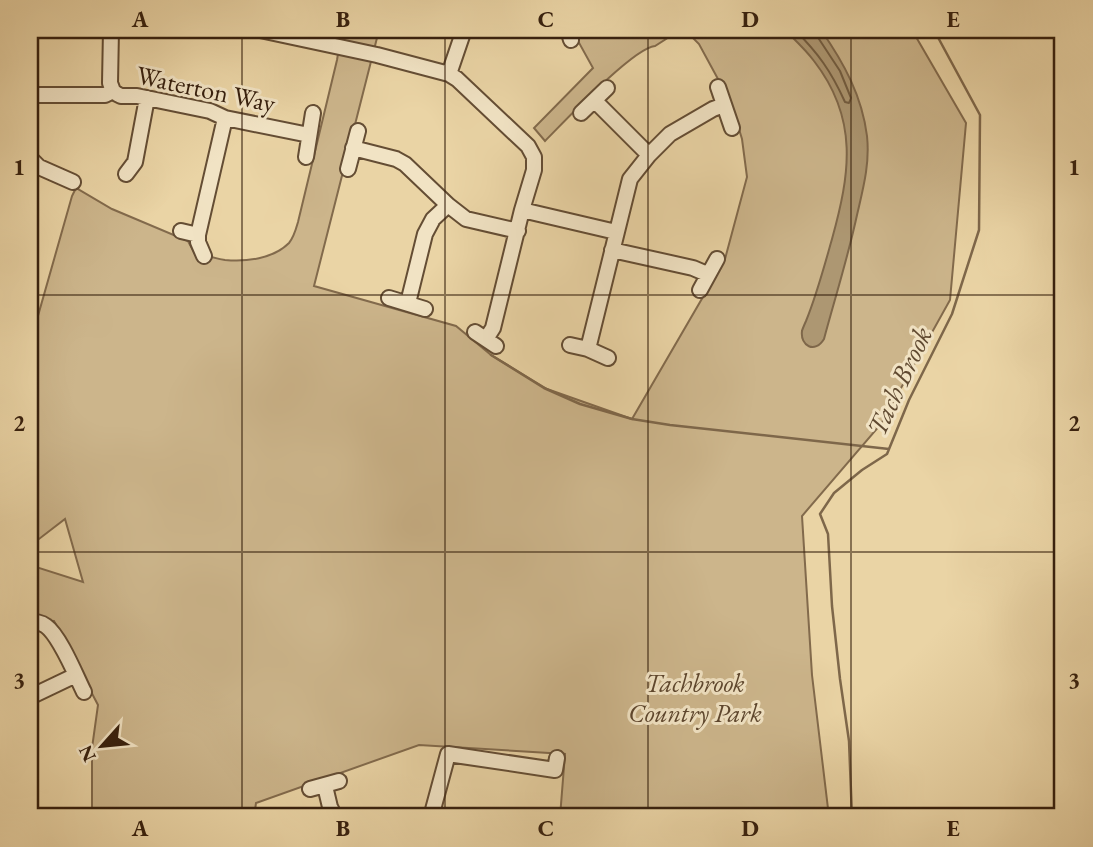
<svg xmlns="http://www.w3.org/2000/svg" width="1093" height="847" font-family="'EB Garamond',serif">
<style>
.green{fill:#ccb58b;stroke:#826a4c;stroke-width:2}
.water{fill:#ad9772;stroke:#7e674a;stroke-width:2}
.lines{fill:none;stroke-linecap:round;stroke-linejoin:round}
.shore{stroke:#725c40;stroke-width:2}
.stream{stroke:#7e674a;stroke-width:2.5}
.minor-casing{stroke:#644d34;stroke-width:18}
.minor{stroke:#f1e3c4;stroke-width:14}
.grid{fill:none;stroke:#37200e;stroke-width:2;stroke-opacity:0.55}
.labels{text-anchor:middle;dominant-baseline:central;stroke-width:6;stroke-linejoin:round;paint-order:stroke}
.street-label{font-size:26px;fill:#37200e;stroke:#f1e3c4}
.park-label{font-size:26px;font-style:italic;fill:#5c452d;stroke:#f1e3c4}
.water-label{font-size:28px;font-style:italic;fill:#604a31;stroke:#f1e3c4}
.neatline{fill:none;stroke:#37200e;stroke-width:2.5}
.grid-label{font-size:23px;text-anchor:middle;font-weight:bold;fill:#37200e}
</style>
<rect width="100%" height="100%" fill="#ead4a5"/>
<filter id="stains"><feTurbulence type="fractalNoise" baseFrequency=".00286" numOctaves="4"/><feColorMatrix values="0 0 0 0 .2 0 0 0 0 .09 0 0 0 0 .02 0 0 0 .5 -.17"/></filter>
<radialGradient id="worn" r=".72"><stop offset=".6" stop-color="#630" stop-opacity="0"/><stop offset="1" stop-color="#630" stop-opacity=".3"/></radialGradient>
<path class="green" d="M342 30H379L314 286 456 326 491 355 547 389 632 419 725 259 747 177 742 139 731 103 699 44 685 30H912L966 123 950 300 881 424 802 516 812 675 829 817H560L565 754 419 745 256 803 254 817H184L160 815 155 817H92V748L98 705 54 621 30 620V565L83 582 65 519 39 539 30 543V344L72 196 76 188 112 209 188 241 198 260C213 254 210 258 225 260 246 262 273 259 289 243 294 237 296 229 298 222L337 60Z
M576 30H680L655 46C633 48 564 122 545 141L534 128 593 68 578 41Z"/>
<path class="water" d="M785 30H821C844 63 862 96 867 136 870 164 863 189 857 215 848 257 835 298 824 339 815 354 800 346 802 331 802 330 806 321 806 321 817 294 824 267 832 239 850 174 859 119 814 61 806 50 795 40 785 30Z"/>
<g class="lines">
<path class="shore" d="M795 30C818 53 831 71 845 102L849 103 851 98 840 71 817 36 816 30"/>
<path class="stream" d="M491 355 544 388 580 404 632 419 670 425 889 449
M852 817 849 741 840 679 832 606 828 534 820 514 834 493 862 470 887 454 909 400 952 314 979 230 980 115 934 30"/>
<g class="minor-casing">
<path id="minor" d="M111 30 110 83 113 91 117 94 121 96H137L210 111 225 118 309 135
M260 30 377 55 449 74 457 79 528 146 534 157V170L522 210 493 328 486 339
M568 30 571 40
M449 74 464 30
M718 87 732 128
M30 95H105L113 91
M595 101 649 155
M581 113 607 88
M353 148 396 159 405 164 448 205 466 219 518 231
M306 157 313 113
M30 158 39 167 73 182
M348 169 358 131
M126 174 135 162 147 98
M522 210 616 232
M181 231 198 235
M612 250 693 268 707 274
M204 256 198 242V235L225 118
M700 290 717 259
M389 298 425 309
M408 303 425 234 433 219 448 205
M475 332 496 346
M570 345 588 349 608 358
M588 349 630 179 649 155 670 134 713 109 724 105
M30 622C36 622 41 622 46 626 60 636 76 676 84 692
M30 697 76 675
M325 786 330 807 335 817
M310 789 339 781
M431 817 448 754 555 770 557 758"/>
</g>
<use href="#minor" class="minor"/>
</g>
<path class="grid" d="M242 30V817M445 30V817M648 30V817M851 30V817M30 295H1063M30 552H1063"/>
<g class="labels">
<g class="street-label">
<text transform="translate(206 89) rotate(12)">Waterton Way</text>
</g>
<g class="park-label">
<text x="695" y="683">Tachbrook<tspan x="695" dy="30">Country Park</tspan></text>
</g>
<g class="water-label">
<text transform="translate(899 381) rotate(-65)">Tach Brook</text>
</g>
</g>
<rect width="1093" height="847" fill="none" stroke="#ead4a5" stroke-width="77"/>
<g transform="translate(102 746) rotate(243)" stroke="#f1e3c4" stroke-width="5" paint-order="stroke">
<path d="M0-5L12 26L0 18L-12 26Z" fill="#37200e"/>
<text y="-10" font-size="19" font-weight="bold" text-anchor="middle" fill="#37200e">N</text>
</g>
<rect x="38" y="38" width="1016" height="770" class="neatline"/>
<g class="grid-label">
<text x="140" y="27">A</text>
<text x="343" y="27">B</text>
<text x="546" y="27">C</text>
<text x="750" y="27">D</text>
<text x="953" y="27">E</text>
<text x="19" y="175">1</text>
<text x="1074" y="175">1</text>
<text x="19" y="431">2</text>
<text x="1074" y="431">2</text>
<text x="19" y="688">3</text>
<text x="1074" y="688">3</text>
<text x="140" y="836">A</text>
<text x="343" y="836">B</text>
<text x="546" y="836">C</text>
<text x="750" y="836">D</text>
<text x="953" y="836">E</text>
</g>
<rect width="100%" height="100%" filter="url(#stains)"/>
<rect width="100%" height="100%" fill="url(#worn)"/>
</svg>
